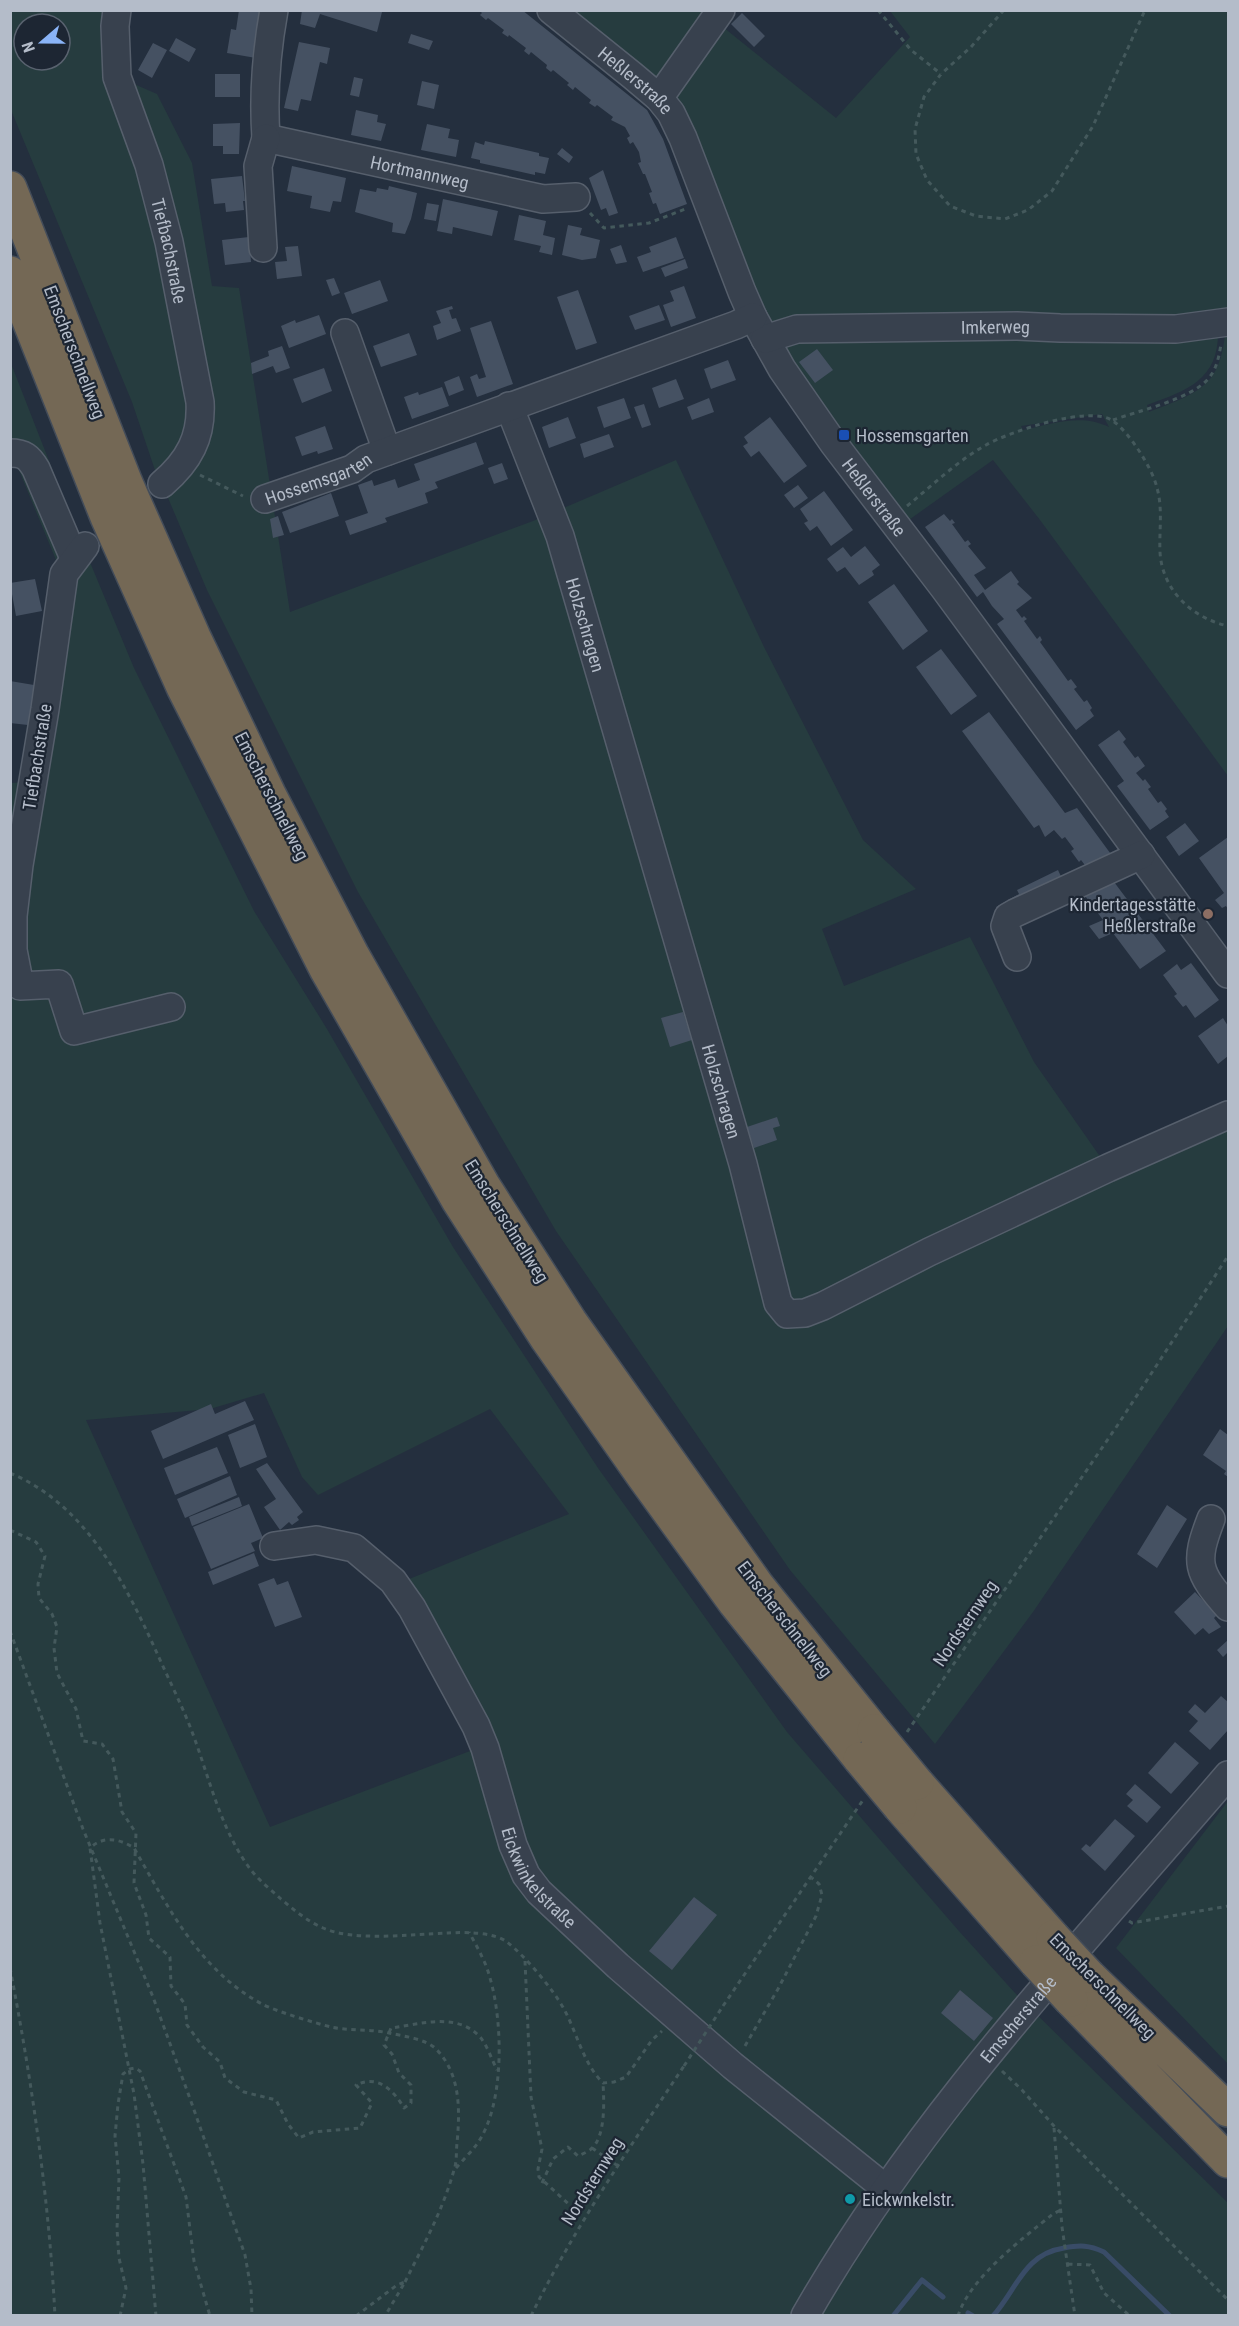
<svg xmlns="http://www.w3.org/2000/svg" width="1239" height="2326" font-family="'Roboto Condensed',sans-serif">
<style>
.green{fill:#263c3f;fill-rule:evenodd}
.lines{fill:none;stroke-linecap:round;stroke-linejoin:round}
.stream{stroke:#394c67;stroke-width:5}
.building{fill:#455162}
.minor-casing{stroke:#565f6c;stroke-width:30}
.highway-casing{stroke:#434c59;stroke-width:36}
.path{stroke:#44595c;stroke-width:3;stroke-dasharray:4.5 4.5;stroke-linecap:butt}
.minor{stroke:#38414e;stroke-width:27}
.highway{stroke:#746855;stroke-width:33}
.highway-bridge-casing{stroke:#434c59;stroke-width:36;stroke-linecap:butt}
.path-bridge{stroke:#44595c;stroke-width:3;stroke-dasharray:4.5 4.5;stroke-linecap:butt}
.highway-bridge{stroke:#746855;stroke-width:33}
.transit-dot{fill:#1a4fb4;stroke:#1d2633;stroke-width:2}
.education-dot{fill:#8d6e63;stroke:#1d2633;stroke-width:2}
.culture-dot{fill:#0f9aa8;stroke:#1d2633;stroke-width:2}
.labels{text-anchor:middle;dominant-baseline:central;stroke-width:4.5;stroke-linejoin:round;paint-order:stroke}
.street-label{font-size:18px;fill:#b4bcc9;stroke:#1d2633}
.poi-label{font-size:18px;fill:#b4bcc9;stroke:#1d2633;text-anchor:start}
</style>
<rect width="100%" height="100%" fill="#242f3e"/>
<path class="green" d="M10 11H111L148 165 199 423 159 482 132 402 11 110ZM24 24H60V60H24Z
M554 11H703L836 118 910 37 890 11H1228V317L765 337 685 138Z
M118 77 157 94 192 163 212 286 239 288 290 612 533 521 676 460 764 647 863 840 916 889 822 929 844 986 970 937 1034 1062 1108 1168 1228 1126V1326L1033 1612 935 1744 790 1570 556 1231 358 892 207 590 163 486 202 425Z
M1226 325H1228V776L1040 520 993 460 899 527 766 340 1218 328C1220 379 1189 390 1147 405L1149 412C1203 391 1221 386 1226 325ZM1102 414 1109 427C1081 413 1051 424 1023 430L1021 426Z
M10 361 67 507 134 668 254 911 327 1029 453 1247 598 1468 787 1732 958 1930 1015 1993 1228 2203V2315H11L10 783 32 782 61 572 16 463 11 458ZM264 1393 302 1477 318 1495 490 1409 569 1514 392 1586 478 1748 270 1827 86 1420 210 1409Z
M1228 1801V2064L1116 1948Z"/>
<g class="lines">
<path class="stream" d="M968 2313 973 2316
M893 2316 922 2280 943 2297
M993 2316C1017 2289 1024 2254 1064 2248 1080 2245 1089 2245 1104 2252L1170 2316"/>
</g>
<path class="building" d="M239 10H264L256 58 227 53 231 29 236 30Z
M302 10H376L382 12 377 32 320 14 315 28 300 24Z
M479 10H522L647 110 663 139 687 204 660 214 656 203 653 204 649 193 652 192 645 174H643L638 163 641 162 639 152 633 142 630 144 627 138 630 136 625 127 611 120 613 117 597 105 595 107 589 103 591 100 575 87 573 90 567 85 569 83 553 70 551 72 546 68 547 65 531 52 529 55 524 51 526 48 509 35 508 37 502 33 504 30 488 18 486 20 480 15 482 13Z
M742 13 765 36 754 47 731 24Z
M411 34 433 41 429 50 408 43Z
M176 38 196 49 189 62 169 51Z
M299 42 330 48 327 64 320 62 311 101 301 99 298 111 284 108Z
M153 43 167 50 152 78 138 70Z
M215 74H240V97H215Z
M354 77 363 79 359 97 350 95Z
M422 81 439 85 434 109 417 105Z
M356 110 378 115 377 122 386 124 381 141 351 135Z
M240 123 239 154H223V146H213V124Z
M427 124 450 129 448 138 459 140 456 157 421 150Z
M485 141 539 153V156L549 158 545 174 535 172V175L480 163V160L471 158 475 142 484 145Z
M562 148 573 157 569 163 557 154Z
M292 166 346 178 341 202 333 201 330 212 310 208 312 196 287 191Z
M603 170 618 213 609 216 606 208 601 210 589 178Z
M242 176 245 201H243L244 210 226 212 225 203 214 204 211 179Z
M389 186 417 193 411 219 405 234 392 232 393 223 355 212 360 189 376 192 377 188 388 190Z
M443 199 498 211 492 236 453 227 452 234 437 231Z
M427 203 439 205 436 221 424 219Z
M519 215 546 221 543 235 555 238 552 255 539 252 541 246 514 240Z
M568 225 582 228 580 235 600 240 596 258 582 260 562 255Z
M249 237 251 262 225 265 222 240Z
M676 237 684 258 643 272 637 257 651 252 649 247Z
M621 245 627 262 616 264 610 249Z
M298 246 302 276 277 279 275 262 287 261 285 247Z
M685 259 688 268 665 277 661 268Z
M334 278 340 293 332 296 326 280Z
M380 280 388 301 352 314 344 293Z
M684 286 696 318 671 327 663 305 674 301 670 291Z
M578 290 597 343 576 350 557 297Z
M659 305 665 320 635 330 629 316Z
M452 306 453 309 449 310 452 319 456 318 461 331 437 340 433 326 441 323 436 311Z
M319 315 326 334 289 348 281 326 295 320 296 323Z
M491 321 513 384 477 397 470 377 477 374 479 379 486 377 470 328Z
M409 333 417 355 381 367 373 346Z
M282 346 290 368 276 373 273 366 252 374 251 363 269 356 268 351Z
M817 349 833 370 815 383 799 362Z
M728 360 736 380 711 389 704 369Z
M324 368 332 391 302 403 293 379Z
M459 376 464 390 449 396 444 382Z
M676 379 684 399 659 408 652 388Z
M442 387 449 406 412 419 404 397 418 392 419 395Z
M624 398 631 418 604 428 597 407Z
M709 398 714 412 692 420 687 407Z
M644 404 651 425 642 428 634 407Z
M568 417 576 438 549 448 542 427Z
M770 417 807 466 784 483 759 451 751 457 743 446 748 443 744 437Z
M325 426 333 449 318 454 317 451 302 456 295 437Z
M609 434 614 447 584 458 580 444Z
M476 442 484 464 435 482 438 488 425 493 428 503 385 518 387 522 350 535 345 521 368 513 358 485 372 480 374 486 395 479 398 488 420 480 414 464Z
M502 463 508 479 494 484 488 468Z
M798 485 808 498 794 508 784 495Z
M824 491 853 530 831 546 817 526 810 531 804 523 808 521 800 509Z
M331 493 339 516 290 533 282 512Z
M944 514 950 521 952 519 955 523 952 524 965 542 968 540 971 544 968 546 986 568 974 575 985 590 1011 571 1019 582 1017 584 1032 598 1016 610 1022 618 1024 616 1027 619 1024 621 1037 639 1040 636 1042 640 1040 642 1068 681 1071 679 1077 687 1074 689 1084 702 1087 700 1092 708 1090 710 1094 716 1076 730 997 624 1004 619 992 606 983 592 977 597 925 527Z
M278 516 284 535 273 538 270 519Z
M865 546 880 565 872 571 874 575 859 585 845 567 837 572 827 559 843 547 851 557Z
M35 579 42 611 16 616 10 583Z
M894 584 928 631 903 650 868 602Z
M941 649 977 696 951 715 916 667Z
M10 681 34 685 28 725 10 723Z
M989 712 1065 813 1077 808 1116 861 1091 873 1081 860 1079 862 1071 851 1074 849 1065 837 1062 839 1054 830 1045 837 1039 825 1034 828 962 731Z
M1119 730 1126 739 1123 742 1135 758 1138 756 1145 766 1136 773 1143 781 1145 779 1151 787 1148 789 1158 803 1161 801 1167 809 1165 811 1169 817 1150 830 1117 786 1124 781 1098 745Z
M1185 823 1199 841 1179 856 1166 837Z
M1228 837V909L1226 906 1222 908 1215 900 1224 893 1199 858Z
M1058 870 1065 885 999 914 996 907 1019 894 1017 890Z
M1108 874 1166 951 1140 969 1113 933 1099 939 1089 926 1103 920 1083 893Z
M1191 963 1219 1000 1195 1018 1186 1005 1183 1007 1174 996 1177 994 1163 975 1177 964 1181 970Z
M683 1012 692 1040 670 1047 661 1018Z
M1223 1018 1228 1026V1056L1218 1064 1198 1036Z
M777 1117 780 1126 773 1128 777 1140 754 1148 747 1127Z
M245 1401 254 1420 163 1459 151 1431 211 1404 215 1414Z
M255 1424 267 1457 240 1468 228 1435Z
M1220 1429 1228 1435V1477L1224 1474 1226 1471 1203 1455Z
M217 1447 228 1473 175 1495 164 1468Z
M267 1463 303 1512 297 1517 299 1520 292 1525 289 1522 280 1530 264 1507 276 1499 256 1469Z
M230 1476 237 1495 185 1518 177 1499Z
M239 1497 242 1506 192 1526 189 1517Z
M249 1504 263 1538 251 1543 255 1551 211 1569 193 1527Z
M1167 1505 1187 1519 1157 1568 1137 1554Z
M254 1553 259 1566 213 1585 208 1572Z
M274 1578 277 1585 288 1581 302 1617 275 1627 258 1584Z
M1195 1592 1217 1615 1214 1618 1221 1627 1209 1634 1203 1628 1195 1635 1174 1612Z
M1228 1640V1652L1223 1657 1217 1650Z
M1221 1696 1228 1702V1730L1210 1750 1189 1731 1198 1721 1188 1712 1195 1704 1205 1713Z
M1175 1742 1199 1763 1171 1794 1148 1773Z
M1135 1784 1161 1807 1147 1823 1127 1806 1133 1800 1126 1794Z
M1115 1819 1135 1836 1105 1871 1081 1849 1086 1844 1090 1847Z
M694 1897 717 1915 672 1970 649 1951Z
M960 1990 993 2018 974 2041 941 2013Z"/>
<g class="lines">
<g class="minor-casing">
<g id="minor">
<path id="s1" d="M117 10 115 26 117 77 149 165 169 242 200 402C202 437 189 461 162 484"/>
<path id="s2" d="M274 10C266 54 263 95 266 138L543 199 576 197"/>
<path id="s3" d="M551 10 633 76 659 98 671 113 683 138 742 292 753 317 782 369 834 444 944 588 1228 974"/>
<path d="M659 98 721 10"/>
<path d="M263 248 258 166 266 138"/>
<path d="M345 333 387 451"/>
<path id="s4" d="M765 339 797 329 1017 326 1060 328 1176 329 1228 322"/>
<path id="s5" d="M509 406 560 536 569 567 743 1164 778 1303 787 1314 805 1313 823 1306 929 1252 1108 1168 1228 1115"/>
<path d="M10 453C24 453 29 457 36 469L74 558"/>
<path id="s6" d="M265 499 352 469 366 459 736 325 753 317"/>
<path d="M85 546 64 574 45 709 19 865 13 916V950L20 986 59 984 74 1031 171 1007"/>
<path d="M1017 957 1005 926 1008 917 1015 913 1141 855"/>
<path d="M1211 1519C1194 1563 1197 1572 1228 1607"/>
<path id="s7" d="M274 1546 316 1540 354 1548 393 1581 412 1608 476 1726 485 1748 513 1845 526 1875 539 1892 618 1966 733 2066 885 2188"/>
<path id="s8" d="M805 2316C919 2116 1080 1948 1228 1775"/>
</g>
</g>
<g class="highway-casing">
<path id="highway" d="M10 188 126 483 194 637 269 794 353 956 483 1185 570 1321 757 1585 874 1731
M10 273 107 517 183 687 326 969 458 1200 547 1339 643 1476 735 1603 860 1759
M917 1783 1053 1937
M900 1807 1036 1962
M1089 1976 1228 2110
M1071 2000 1228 2161"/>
</g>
<path class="path" d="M878 10 911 50 941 74
M1004 10 971 47 941 74 924 97 915 129 916 154 927 180 950 206 976 216 1005 219 1028 210 1052 191 1093 126 1145 10
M590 213 604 228 649 223 688 208
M1113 420C1138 411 1191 399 1208 379 1217 369 1219 356 1221 344
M200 475 243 496
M907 506C933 485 957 461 986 445 1009 432 1090 404 1113 421 1129 432 1153 469 1157 488 1163 509 1159 531 1160 552 1162 590 1192 618 1228 626
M10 1473C89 1506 128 1589 161 1662 171 1684 182 1706 191 1729 209 1776 219 1825 248 1866 257 1879 270 1889 281 1899 294 1910 307 1921 323 1928 354 1942 414 1934 448 1933 464 1932 494 1932 507 1942 526 1957 552 1988 564 2009 577 2033 583 2063 603 2083L614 2082 626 2077 652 2040 662 2031
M10 1530 36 1542 45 1556 38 1584 39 1598 52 1614 57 1627 54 1648 57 1673 76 1709 83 1741 102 1744 113 1759 122 1812 136 1833 134 1883 146 1915 149 1938 170 1957 171 1986 185 2004 187 2025 203 2047 220 2062 225 2078 244 2092 276 2100 288 2124 299 2138 313 2132 360 2128 372 2103 356 2085C378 2074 394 2091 404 2108L411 2103V2085L399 2073 392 2054 384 2045 391 2028C421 2024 457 2012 480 2037 487 2045 492 2060 497 2070
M10 1631 83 1829 153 1997 193 2107 245 2255 251 2289 252 2316
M907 1732 1117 1426 1228 1256
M1129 1921 1132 1923 1228 1906
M525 1961 531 2097 542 2149 538 2169 539 2177 584 2218
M10 1968C32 2082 49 2199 55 2316
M723 2006 863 1800
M745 2046 778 1989 816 1916 822 1895 819 1884 812 1878
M1002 2071 1022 2090 1054 2126 1228 2300
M1054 2128 1062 2227 1075 2316
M592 2148 618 2166
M456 2168C463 2160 471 2152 477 2144 505 2105 503 2022 490 1978 486 1962 477 1947 469 1932
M542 2183 553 2159 568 2147 578 2156C582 2154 588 2152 591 2149 606 2137 604 2100 603 2083
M1068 2264 1090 2265 1104 2293 1130 2316
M120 2316 126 2288 119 2258 117 2229 119 2178 115 2136 118 2104 123 2074 130 2069 135 2068 140 2071 186 2197 194 2261 210 2316
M156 2316 143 2164 134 2094 100 1923 90 1848C104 1835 120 1839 134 1848 168 1907 199 1970 262 2004 275 2011 315 2023 331 2027 350 2031 370 2029 389 2033 403 2036 426 2039 436 2049 461 2074 460 2111 457 2143 456 2152 457 2162 454 2170 443 2210 423 2246 405 2282
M356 2316 397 2285 405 2282 385 2316
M531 2316C574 2228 630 2147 684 2066
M958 2316C969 2279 1023 2238 1053 2214L1061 2210"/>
<use href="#minor" class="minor"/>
<use href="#highway" class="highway"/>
<g class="highway-bridge-casing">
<path id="highway-bridge" d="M874 1731 917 1783
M860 1759 900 1807
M1053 1937 1089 1976
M1036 1962 1071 2000"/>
</g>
<path class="path-bridge" d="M684 2066 723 2006"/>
<use href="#highway-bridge" class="highway-bridge"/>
</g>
<rect class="transit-dot" x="838" y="429" width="12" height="12" rx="3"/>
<circle class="education-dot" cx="1208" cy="914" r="6"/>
<circle class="culture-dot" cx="850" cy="2199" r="6"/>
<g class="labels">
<g class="street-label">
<text stroke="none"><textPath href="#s3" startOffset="110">Heßlerstraße</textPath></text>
<text stroke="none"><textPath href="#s2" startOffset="286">Hortmannweg</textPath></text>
<text stroke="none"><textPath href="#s1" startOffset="249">Tiefbachstraße</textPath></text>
<text stroke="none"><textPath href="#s4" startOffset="232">Imkerweg</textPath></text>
<text transform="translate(75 352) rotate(69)">Emscherschnellweg</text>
<text stroke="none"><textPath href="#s6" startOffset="57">Hossemsgarten</textPath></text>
<text stroke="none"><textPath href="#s3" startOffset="596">Heßlerstraße</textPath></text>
<text stroke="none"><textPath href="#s5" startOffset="232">Holzschragen</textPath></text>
<text transform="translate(37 757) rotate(-81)">Tiefbachstraße</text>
<text transform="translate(272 796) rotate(63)">Emscherschnellweg</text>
<text stroke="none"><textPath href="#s5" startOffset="718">Holzschragen</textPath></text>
<text transform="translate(507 1221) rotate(58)">Emscherschnellweg</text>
<text transform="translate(785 1619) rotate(52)">Emscherschnellweg</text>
<text transform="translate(965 1623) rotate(-56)">Nordsternweg</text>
<text stroke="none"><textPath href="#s7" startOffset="466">Eickwinkelstraße</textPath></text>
<text transform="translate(1103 1986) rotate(45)">Emscherschnellweg</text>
<text stroke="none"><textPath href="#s8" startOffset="366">Emscherstraße</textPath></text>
<text transform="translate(592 2181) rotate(-58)">Nordsternweg</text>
</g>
<g class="poi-label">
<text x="856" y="435">Hossemsgarten</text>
<text x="1196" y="904" text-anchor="end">Kindertagesstätte<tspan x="1196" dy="21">Heßlerstraße</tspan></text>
<text x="862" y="2199">Eickwnkelstr.</text>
</g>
</g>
<rect width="1239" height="2326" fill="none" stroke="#b4bcc9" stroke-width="24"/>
<g transform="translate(42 42) rotate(250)"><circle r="28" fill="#1d2633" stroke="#59626f" stroke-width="1.5"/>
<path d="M0-4.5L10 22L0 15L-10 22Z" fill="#8ab4f8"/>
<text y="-9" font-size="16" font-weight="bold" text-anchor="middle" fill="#b4bcc9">N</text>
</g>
</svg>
